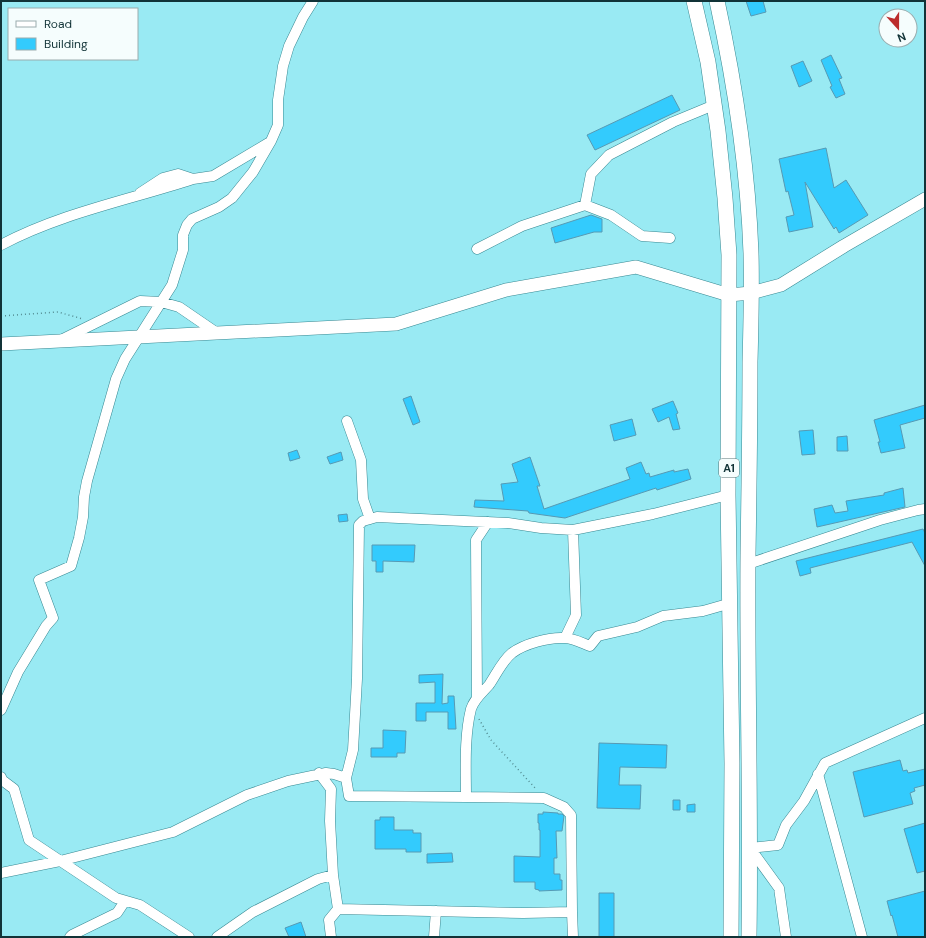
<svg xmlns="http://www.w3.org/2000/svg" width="926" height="938" font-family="'DM Sans',sans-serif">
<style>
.building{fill:#33cbfd;stroke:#569ab4}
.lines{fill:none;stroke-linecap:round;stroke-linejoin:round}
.minor-casing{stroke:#378892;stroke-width:11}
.major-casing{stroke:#378892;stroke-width:14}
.highway-casing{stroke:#378892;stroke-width:16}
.path{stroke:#548d93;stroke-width:1.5;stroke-dasharray:1 3;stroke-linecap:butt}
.minor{stroke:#fff;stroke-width:10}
.major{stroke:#fff;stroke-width:13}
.highway{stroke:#fff;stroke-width:15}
.labels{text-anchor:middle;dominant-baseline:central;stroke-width:4;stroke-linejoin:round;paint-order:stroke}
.shield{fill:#f5fdfd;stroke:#557072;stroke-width:1}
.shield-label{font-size:11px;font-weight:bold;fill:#113337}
</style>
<rect width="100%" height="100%" fill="#99eaf3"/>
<path class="building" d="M746 1H763L766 12 751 16Z
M831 55 842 78 839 79 845 94 836 98 830 87 832 86 821 60Z
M803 61 812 81 799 87 791 66Z
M672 95 680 110 595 150 587 135Z
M826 148 834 188 846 180 868 215 839 233 836 227 834 229 805 182 813 227 789 232 786 217 794 215 788 191 786 192 779 159Z
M591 215 602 219V232H594L555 243 551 228Z
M411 396 420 422 413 425 403 399Z
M673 401 678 413 676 414 680 429 673 430 669 417 658 422 652 409Z
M925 405V418L900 425 905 448 881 453 878 442H880L874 420Z
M632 419 636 435 614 441 610 425Z
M813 430 815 454 802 455 799 431Z
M847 436 848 451H837V437Z
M297 450 300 458 290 461 288 453Z
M341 452 343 460 330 464 327 457Z
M530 457 540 486H537L544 509 630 479 626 468 641 462 646 474 649 473 650 477 674 470V472L688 469 691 479 657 490 656 488 565 518 529 513 528 511 474 507 475 500 504 501 501 484 518 482 512 464Z
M903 488 905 507 817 527 814 509 832 505 835 513 848 511 846 501 884 495V493Z
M347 514 348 521 339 522 338 515Z
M923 529 925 533V566L912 542 810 568 811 573 800 576 796 561Z
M372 545H415L414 562 383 561V572H376V561H372Z
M443 674 442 704 448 703V696H454L456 729H448V712H426V721H416V703H435V682L419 683V675Z
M383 730 406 731 405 753H397V757H371V748H383Z
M599 743 667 745 666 768 620 767 619 785H641L640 809 597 808Z
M900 760 903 771 907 770 908 773 925 769V785L914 788 915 791 910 793 913 804 864 817 853 772Z
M673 800H680V810H673Z
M695 804V812H687V805Z
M543 812 558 813V814H562L564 816 562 831H556L557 858H554V874H560V880H562V890L539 891V890L535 889V882H514V856L540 857V830H539V823H538V814H543Z
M380 817H394V830H413V833H421V852H406V849H375V820H380Z
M925 823V871L917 873 904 829Z
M452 853 453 862 427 863V854Z
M925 891V937H898L892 915 891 916 887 901Z
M599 893H614V937H599Z
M301 922 306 937H289L285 928Z"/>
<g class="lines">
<g class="minor-casing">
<path id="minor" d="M140 193 163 178 178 174 193 179
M585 205 591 174 609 155 673 122 714 105
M1 245C61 213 129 200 193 179L213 176 270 142
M477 249 522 226 585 205 611 215 642 236 670 238
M61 340 140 301 161 302 179 307 217 333
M347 421 361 460 363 499 370 519
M748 564 880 520 918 510 925 509
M565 638 576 615 573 530
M477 698 476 540 488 522
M1 710 18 672 46 626 53 618 39 580 71 566 79 538 83 517 84 497 87 481 116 379 125 359 172 285 183 250V235L187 225 192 219 219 207 232 198 253 172 271 141 278 125V100L283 66 289 46 303 17 313 1
M319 773 331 789 330 821 333 875
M818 774 862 937
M1 777 2 780 14 789 29 840 116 898 140 905 189 937
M346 778 353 750 357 679 359 525 363 521 377 517 508 523 541 528 573 530 653 514 728 495
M466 797 544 798 564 807 571 815 572 912
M750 848 778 845 786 825 804 801 825 763 925 718
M750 848 779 888 786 937
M1 873 60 861 173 832 247 795 288 781 326 773 334 774 346 778 349 796 466 797C466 769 464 737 471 709 474 699 482 693 489 685 496 675 502 661 512 653 524 644 549 637 564 638 573 638 582 643 590 646L598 636 637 627 663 616 703 611 731 603
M70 937 72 935 117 913 125 901
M217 937 253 912 318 879 333 875 338 909 523 913 572 912 573 937
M331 937 329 920 338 909
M434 937 436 911"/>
</g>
<g class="major-casing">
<path id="major" d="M1 344 396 324 506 290 636 267 729 295 751 293 781 285 844 246 925 199"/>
</g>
<g class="highway-casing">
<path id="highway" d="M694 1 708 62 718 131 725 198 729 255 728 495 732 763 731 937
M717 1C735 84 748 168 751 253 752 289 751 325 750 362 750 426 749 490 748 555 747 682 751 810 749 937"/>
</g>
<path class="path" d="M1 316 58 312 83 319
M479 719 491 740 536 789"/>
<use href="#minor" class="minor"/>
<use href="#major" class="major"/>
<use href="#highway" class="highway"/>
</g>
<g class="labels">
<rect class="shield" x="719" y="459" width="20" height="18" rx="3"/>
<g class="shield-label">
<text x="729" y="468">A1</text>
</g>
</g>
<rect width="926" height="938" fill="none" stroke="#113337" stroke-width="4"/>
<rect x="8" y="8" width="130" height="52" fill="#f5fdfd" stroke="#9aacae"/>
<rect x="16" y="21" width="20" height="6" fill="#ffffff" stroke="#9aacae"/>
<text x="44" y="28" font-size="12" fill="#113337">Road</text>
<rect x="16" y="38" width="20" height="12" fill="#33cbfd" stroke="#9aacae"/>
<text x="44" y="48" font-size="12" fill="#113337">Building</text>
<g transform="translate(898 28) rotate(159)"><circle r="19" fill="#f5fdfd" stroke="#9aacae"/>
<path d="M0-3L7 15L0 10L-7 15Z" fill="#bc2d2d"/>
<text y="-6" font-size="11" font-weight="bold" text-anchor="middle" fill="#113337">N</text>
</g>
</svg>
